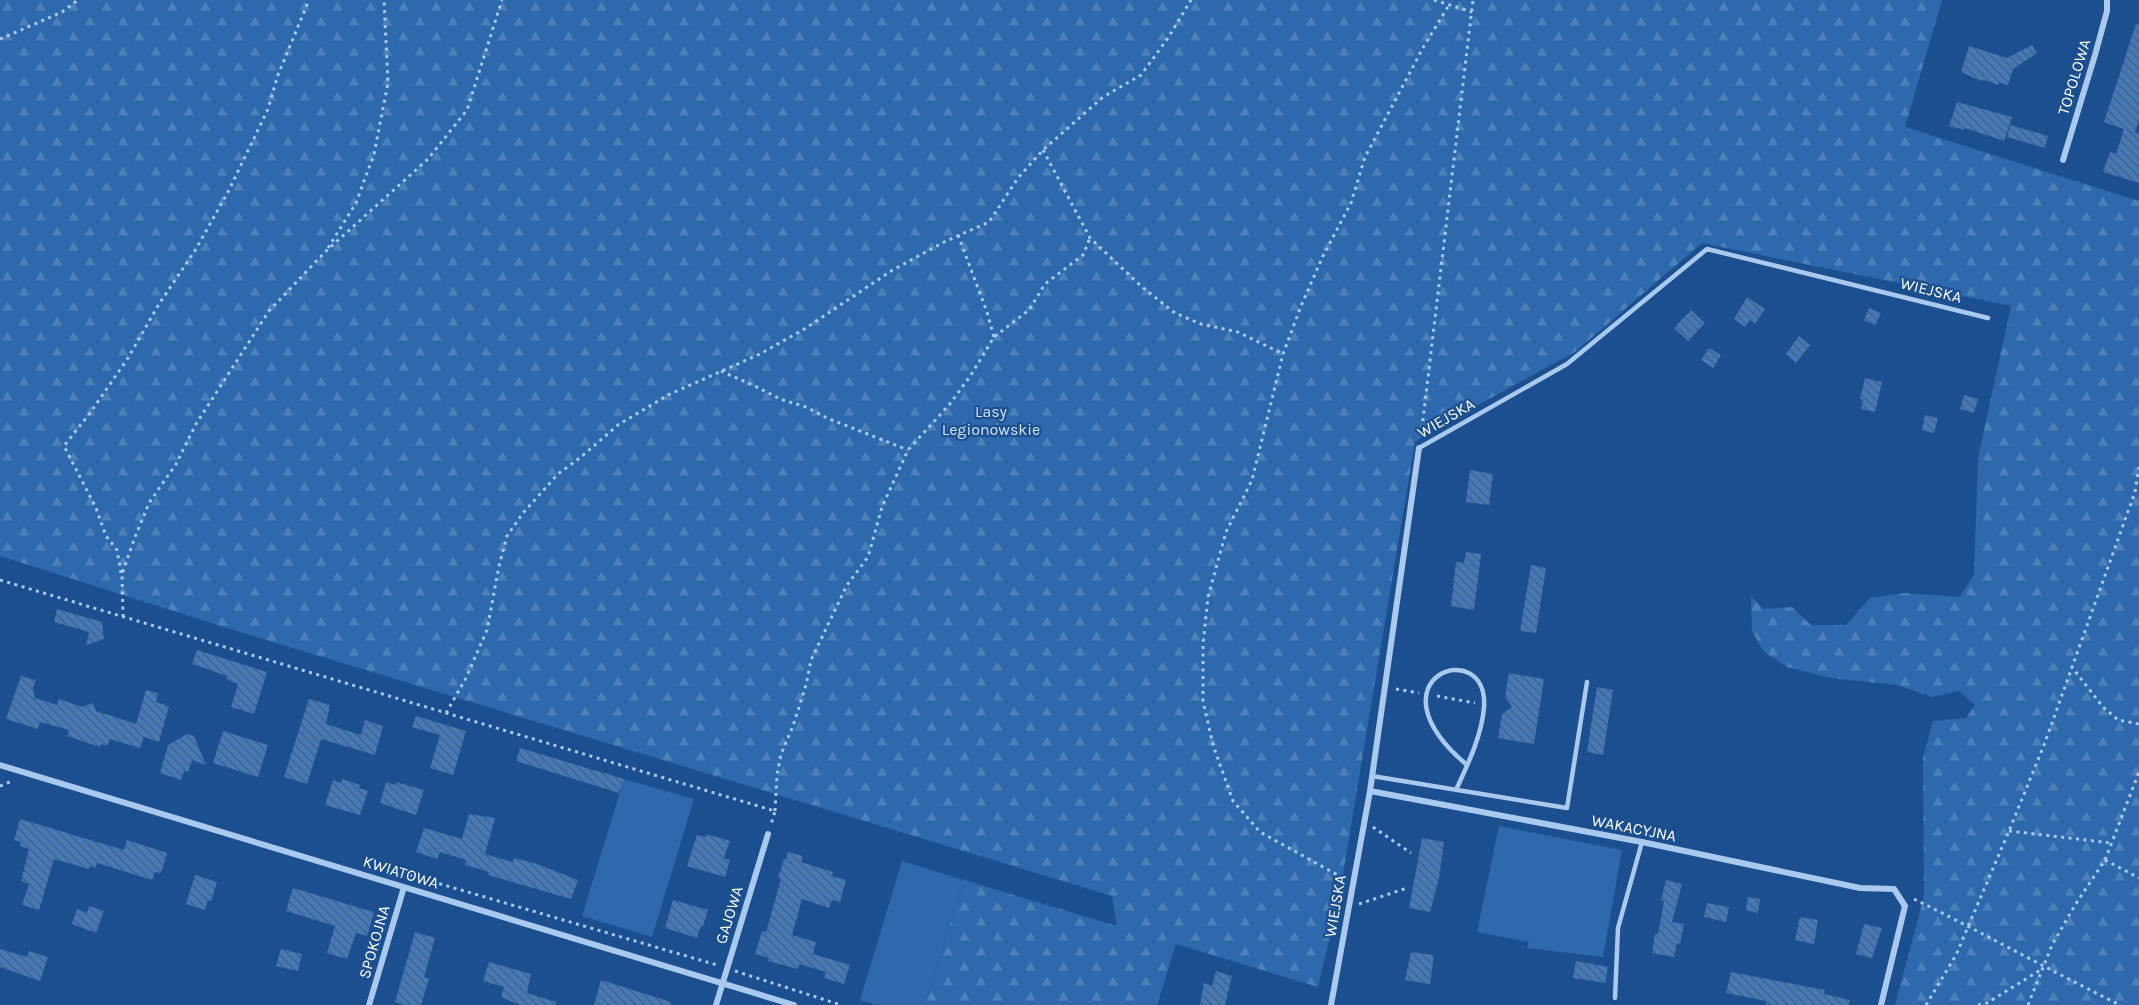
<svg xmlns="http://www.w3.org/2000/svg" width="2139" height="1005" font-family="Karla,sans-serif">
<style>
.green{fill:#2e69ad}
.forest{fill:url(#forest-firs)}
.building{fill:url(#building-back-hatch)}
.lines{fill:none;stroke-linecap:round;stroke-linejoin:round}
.path{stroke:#a9c9ee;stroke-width:3;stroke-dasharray:3 4.5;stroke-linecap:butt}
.lane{stroke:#a9c9ee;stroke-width:4.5}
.street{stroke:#a9c9ee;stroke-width:6}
.labels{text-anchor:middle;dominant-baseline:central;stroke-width:4.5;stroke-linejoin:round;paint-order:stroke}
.street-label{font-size:16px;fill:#fff;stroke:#1b4f8f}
.park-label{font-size:16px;fill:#cfe3fa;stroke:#1b4f8f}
</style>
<defs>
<pattern id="forest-firs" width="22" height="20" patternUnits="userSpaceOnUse" patternTransform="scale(1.5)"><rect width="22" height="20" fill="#2e69ad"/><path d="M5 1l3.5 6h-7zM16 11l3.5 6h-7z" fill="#4d80b9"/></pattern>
<pattern id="building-back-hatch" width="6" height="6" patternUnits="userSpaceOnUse" patternTransform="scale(1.5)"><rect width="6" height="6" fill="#4478b7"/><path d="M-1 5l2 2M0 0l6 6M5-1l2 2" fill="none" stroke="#486282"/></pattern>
</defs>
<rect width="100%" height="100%" fill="#1b4f8f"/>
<path class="green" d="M624 779 694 799 652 937 582 916Z
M1499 826 1622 850 1603 957 1527 948 1529 942 1477 932Z
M902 861 964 880 925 1005H876L860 1000Z"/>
<path class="forest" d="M0 0H1942L1905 127 2139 201V1005H1895L1924 896 1923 758 1933 721 1966 718 1975 705 1959 691 1932 697 1897 685 1831 678 1787 667 1764 652 1752 631 1751 596 1763 609 1792 607 1811 625H1846L1870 598 1904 593 1960 597 1974 574 1978 458 2011 306 1702 243 1575 352 1434 429 1415 442 1338 904 1318 987 1176 944 1157 1005H925L964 880 1117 926 1112 896 243 633 0 556Z"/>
<path class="building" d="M2136 24 2139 25V120L2135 132 2132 131 2139 134V183L2103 172 2110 152 2116 154 2124 129 2104 122Z
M2032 45 2037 53 2013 69 2008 85 1999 82 1998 85 1984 80 1981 81 1961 72 1969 46 2007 58Z
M1957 102 2012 117 2004 141 1965 128 1964 130 1949 126Z
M2010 125 2048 136 2045 148 2007 137Z
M1747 297 1765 309 1755 324 1750 320 1745 327 1734 319Z
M1869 308 1881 313 1875 325 1864 320Z
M1691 310 1705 323 1688 341 1674 328Z
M1799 336 1810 345 1796 363 1786 354Z
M1709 348 1721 355 1713 368 1701 360Z
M1865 378 1882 382 1875 412 1861 409 1863 400 1860 399Z
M1964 395 1978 399 1974 413 1960 409Z
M1925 415 1938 418 1934 433 1922 430Z
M1470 470 1493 474 1489 505 1466 502Z
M1466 552 1481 554 1474 610 1451 606 1456 562 1464 563Z
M1531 565 1546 568 1536 633 1520 631Z
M57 609 102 622 104 639 86 645 89 632 54 622Z
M197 650 267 672 254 714 231 707 238 684 226 679 227 676 192 664Z
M1509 673 1544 679 1534 744 1498 738 1502 714 1512 707 1505 697Z
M21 676 36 680 33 688 35 698 57 705 59 699 82 707 93 703 96 711 136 724 146 690 158 693 156 702 169 706 159 742 144 737 140 748 110 739 107 746 101 744 100 747 67 736 69 730 40 722 38 729 6 719Z
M1597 687 1613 690 1603 755 1587 752Z
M309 699 330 705 326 724 361 735 365 720 383 726 375 755 321 739 307 784 284 777Z
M416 716 466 731 453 775 430 768 440 735 412 727Z
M223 731 268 745 258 777 213 763Z
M187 734 194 736 206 765 192 760 188 772 184 771 181 780 160 773 168 745Z
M520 748 624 779 619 793 516 761Z
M342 779 360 785 359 788 368 791 360 815 325 805 333 780 341 783Z
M386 782 395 785 396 782 424 790 416 815 380 803Z
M469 814 495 818 485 854 513 862 514 858 534 863 578 880 571 899 488 875 489 872 465 865 466 860 440 852 437 859 416 852 424 828 462 839Z
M20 819 124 850 127 840 167 853 161 873 155 872 152 880 97 863 95 868 90 866 89 869 54 859 39 910 22 905 29 884 21 881 29 849 20 846 21 842 14 840Z
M707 834 730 841 724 858 730 860 725 877 687 866 697 835 706 837Z
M1422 838 1444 842 1439 878 1430 912 1409 908Z
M788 852 803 856 801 862 833 872 832 876 846 880 840 902 832 900 829 908 802 899 792 935 816 942 813 954 850 965 844 984 824 978 826 972 799 964 798 969 768 961 769 958 755 954 762 931 766 932 781 879 778 878 784 859 786 860Z
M195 875 217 882 211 901 208 900 205 910 186 904Z
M1666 880 1682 884 1672 922 1684 924 1680 944 1677 943 1674 957 1652 953 1655 934H1658L1664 901 1661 900Z
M293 888 374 912 367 936 356 933 347 959 327 953 335 926 286 911Z
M1748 897 1760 899 1758 913 1746 910Z
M673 900 708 910 703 926 700 928 697 938 665 928Z
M1707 903 1729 907 1726 922 1704 917Z
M89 906 104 911 96 933 72 924 77 909 87 913Z
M1800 917 1818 920 1814 944 1795 940Z
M1864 924 1882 928 1872 958 1856 954Z
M415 932 435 938 424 977 429 979 421 1005H404L395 1002Z
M0 949 27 957 29 951 48 957 40 981 0 967Z
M281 949 302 954 298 971 276 966Z
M1411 952 1434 955 1430 984 1405 980Z
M1576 961 1608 967 1605 983 1573 978Z
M489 962 531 974 527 993 556 1002V1005H520L501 997 504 987 483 981Z
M1216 971 1232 976 1225 1005H1200L1204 983 1212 986Z
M1731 972 1825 990 1824 994 1850 1000 1849 1005H1774L1766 1004V1001L1726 993Z
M601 980 671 1002V1005H594Z"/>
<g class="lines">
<path class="path" d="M1434 0 1472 12
M0 39 62 12 78 0
M1043 150 1090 238 1142 287 1175 313 1201 324 1238 332 1283 354
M958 235 987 312 994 337
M328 248 356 203 374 154 388 83 384 0
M721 371 759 388 780 399 806 407 827 418 908 450
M1421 436 1473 0
M121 573 117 550 106 536 96 508 64 446 90 413 128 358 159 304 196 249 229 190 268 109 278 75 309 0
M0 580 775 811 771 825
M123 617 122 574 135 537 149 503 176 464 196 424 269 311 325 252 428 159 467 110 502 0
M2071 666 2103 707 2118 720 2139 724
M1396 689 1419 693
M1437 696 1475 703
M446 713 466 678 487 630 499 566 507 536 523 513 558 474 581 457 618 425 668 395 760 354 806 328 891 271 944 242 989 222 1018 178 1043 150 1103 97 1141 75 1168 38 1191 0
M0 786 12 781
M775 811 777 775 781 754 793 726 806 685 811 660 847 585 868 557 882 507 908 450 949 405 971 375 994 337 1029 310 1045 284 1083 255 1090 238
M1373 827 1411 853
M2009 831 2112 843
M2105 860 2139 878
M396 871 717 965
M1343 878 1260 832 1233 801 1213 745 1203 701V644L1208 597 1226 532 1252 480 1283 354 1301 306 1323 256 1351 203 1365 157 1424 46 1449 5
M1914 899C1983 933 2051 971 2120 1005
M1359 904 1407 888
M735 971 841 1005
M1926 1005 1956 955 2009 831 2044 745 2135 492 2139 467
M1978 1005 1987 1003 2042 969
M2028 1005 2052 945 2075 905 2105 860 2139 772"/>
<path class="lane" d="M1419 448 1567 364 1707 249 1988 318
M1372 776 1567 808 1587 682
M1456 790C1468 764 1482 735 1484 707 1489 634 1363 677 1467 765
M1615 998 1618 928 1642 842"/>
<path class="street" d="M2063 160 2095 55 2107 11V0
M0 765 794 1005
M1370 791 1642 842 1860 888 1894 889 1905 906 1881 1005
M369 1005 404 887
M716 1005 768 834
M1331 1005 1370 791 1419 448"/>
</g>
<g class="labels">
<g class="street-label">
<text transform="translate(2074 77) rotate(-73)">TOPOLOWA</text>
<text transform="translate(1931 290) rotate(14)">WIEJSKA</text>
<text transform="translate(1446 418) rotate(-30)">WIEJSKA</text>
<text transform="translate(1634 828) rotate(11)">WAKACYJNA</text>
<text transform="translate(401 872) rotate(17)">KWIATOWA</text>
<text transform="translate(1335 906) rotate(-80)">WIEJSKA</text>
<text transform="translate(729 915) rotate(-73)">GAJOWA</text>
<text transform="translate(374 942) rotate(-74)">SPOKOJNA</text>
</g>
<g class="park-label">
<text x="991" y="411">Lasy<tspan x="991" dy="18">Legionowskie</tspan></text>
</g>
</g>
</svg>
